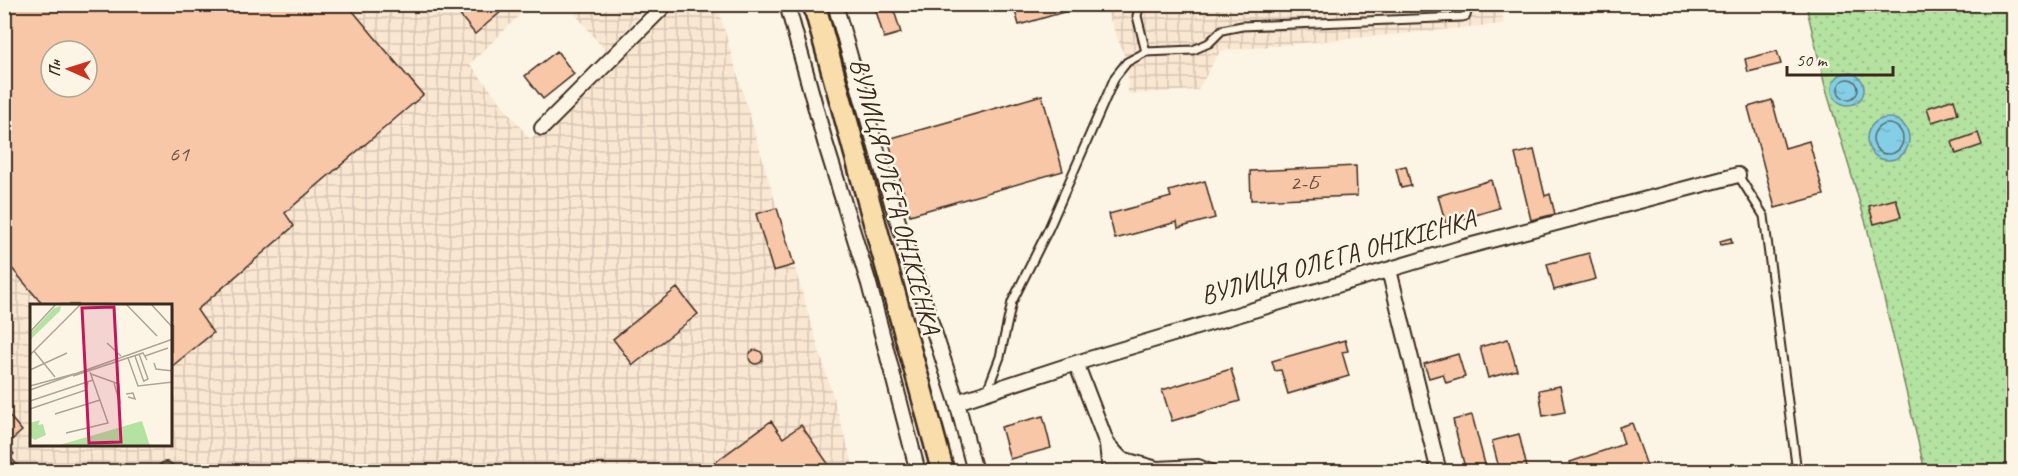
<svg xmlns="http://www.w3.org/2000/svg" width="2018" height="476" font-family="Caveat,sans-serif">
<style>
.industrial{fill:url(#industrial-grid);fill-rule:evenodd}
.grass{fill:url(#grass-dots);stroke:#778660;stroke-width:1.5}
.water{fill:url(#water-ripples);stroke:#678d95;stroke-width:1.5}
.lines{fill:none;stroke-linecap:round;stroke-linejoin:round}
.shore{stroke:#586c6e;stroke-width:1.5}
.building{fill:#f7c7a7;stroke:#3b2a1e;stroke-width:1.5;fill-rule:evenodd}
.lane-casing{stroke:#3b2a1e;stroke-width:11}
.street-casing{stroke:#3b2a1e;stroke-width:18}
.primary-casing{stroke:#3b2a1e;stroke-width:26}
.lane{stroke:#fcf5e5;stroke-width:7}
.street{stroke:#fcf5e5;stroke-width:14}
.primary{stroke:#f9deab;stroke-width:21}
.primary-bridge-casing{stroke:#3b2a1e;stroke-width:26;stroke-linecap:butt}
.primary-bridge{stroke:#f9deab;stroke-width:21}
.labels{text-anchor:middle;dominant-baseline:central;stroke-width:5;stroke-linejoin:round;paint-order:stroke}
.number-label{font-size:22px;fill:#6a5140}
.street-label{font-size:26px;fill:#3b2a1e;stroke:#fcf5e5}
.inset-road{fill:none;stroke:#afa495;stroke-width:1.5}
.view{fill:#c2185b;fill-opacity:0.15;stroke:#c2185b;stroke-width:3}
.inset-edge{fill:none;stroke:#3b2a1e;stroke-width:3}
</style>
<defs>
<pattern id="industrial-grid" width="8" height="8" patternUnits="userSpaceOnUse" patternTransform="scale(1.5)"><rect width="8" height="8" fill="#fae7d2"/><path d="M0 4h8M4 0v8" fill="none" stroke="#d7c6b4"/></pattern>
<pattern id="grass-dots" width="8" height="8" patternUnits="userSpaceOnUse" patternTransform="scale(1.5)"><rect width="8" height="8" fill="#b3e2a1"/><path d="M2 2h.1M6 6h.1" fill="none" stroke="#9bc28a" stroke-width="1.8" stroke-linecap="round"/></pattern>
<pattern id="water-ripples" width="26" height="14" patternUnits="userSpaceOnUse" patternTransform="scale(1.5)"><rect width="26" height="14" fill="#84cfe5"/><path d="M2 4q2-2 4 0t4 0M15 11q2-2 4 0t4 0" fill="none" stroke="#73b2c4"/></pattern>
</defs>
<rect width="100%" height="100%" fill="#fcf5e5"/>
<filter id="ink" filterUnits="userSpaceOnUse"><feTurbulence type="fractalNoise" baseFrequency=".0167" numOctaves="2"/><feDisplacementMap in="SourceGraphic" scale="12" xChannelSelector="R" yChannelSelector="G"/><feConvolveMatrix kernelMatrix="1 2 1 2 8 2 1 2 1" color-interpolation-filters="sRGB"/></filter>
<g filter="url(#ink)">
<path class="industrial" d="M1501 4 1504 24 1220 51 1198 90 1128 94 1127 62 1104 5Z
M4 5H530L470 64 530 139 679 5H717L855 471H5ZM51 51H87V87H51ZM32 305H171V444H32Z
M568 5H649L606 52Z"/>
<path class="grass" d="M1806 5H2013V471H1925L1867 227 1825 86Z"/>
<path class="water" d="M1832 89a16 16 0 1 1 32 0a16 16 0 1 1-32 0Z
M1867 139a21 21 0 1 1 42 0a21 21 0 1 1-42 0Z"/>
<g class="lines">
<path class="shore" d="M1838 89a10 10 0 1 1 20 0a10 10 0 1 1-20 0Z
M1873 139a15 15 0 1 1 30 0a15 15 0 1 1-30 0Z"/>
</g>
<path class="building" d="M4 4H347L423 95 285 213 294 226 197 310 213 333 171 367V305H43L4 259ZM51 51H87V87H51Z
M451 4H510L475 34Z
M874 4H892L901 33 884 38Z
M1013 4H1080L1081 7 1019 25Z
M557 51 574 74 543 99 525 76Z
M1777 51 1781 64 1748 72 1745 59Z
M1042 95 1063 171 910 215 888 139Z
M1954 99 1958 114 1932 122 1927 108Z
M1772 100 1785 148 1809 141 1824 195 1775 208 1748 107Z
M1978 133 1982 145 1956 154 1952 142Z
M1534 150 1545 196 1550 194 1555 214 1531 220 1515 154Z
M1356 166 1357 196 1251 200 1250 171Z
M1406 166 1411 186 1401 188 1396 168Z
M1491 180 1499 208 1446 224 1438 196Z
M1205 181 1215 218 1178 228 1177 222 1115 239 1109 214 1171 197 1169 191Z
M1896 199 1901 217 1874 224 1869 206Z
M777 208 794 265 773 271 756 214Z
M1731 238 1732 243 1721 245 1720 241Z
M1589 253 1596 279 1554 290 1547 264Z
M677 288 698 314 633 365 613 339Z
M1508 339 1517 370 1488 378 1480 347Z
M1345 340 1348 351 1342 352 1349 376 1288 394 1281 370 1275 371 1272 361Z
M749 357a7 7 0 1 1 14 0a7 7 0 1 1-14 0Z
M1458 354 1465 377 1446 383 1443 374 1429 378 1424 364Z
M1231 369 1240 401 1172 421 1162 390Z
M1560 386 1565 412 1543 416 1539 390Z
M6 412 22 431 6 445 14 454 10 457 20 468 17 472H4Z
M1472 415 1487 472H1466L1453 420Z
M1043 416 1051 448 1010 459 1001 427Z
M771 421 783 438 801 425 834 472H702Z
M1632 423 1647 466 1633 472H1573L1570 462 1624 444 1619 427Z
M1519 434 1528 472H1500L1492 441Z"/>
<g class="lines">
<g class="lane-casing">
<path id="lane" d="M1146 52 1193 50 1209 43 1222 30 1242 26 1462 17 1466 16 1469 4
M1738 175 1764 216 1797 472
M987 391 1000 357 1012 302 1049 228 1115 77 1127 62 1146 52 1137 16 1140 4"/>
</g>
<g class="street-casing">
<path id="street" d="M787 4 825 142 869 284 918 472
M835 4 892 203 957 402 975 472
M542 128 666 4
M1389 270 1439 472
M1076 363 1107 444 1110 472
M957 402 1076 363 1461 248 1738 175
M1107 444 1121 459 1157 469 1198 467 1210 472
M164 472 166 470"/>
</g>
<g class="primary-casing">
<path id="primary" d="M919 383 943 472"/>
</g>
<use href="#lane" class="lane"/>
<use href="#street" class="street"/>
<use href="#primary" class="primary"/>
<g class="primary-bridge-casing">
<path id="primary-bridge" d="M814 4 919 383"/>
</g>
<use href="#primary-bridge" class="primary-bridge"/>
</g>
</g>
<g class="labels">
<g class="number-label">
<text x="179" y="154">61</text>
<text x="1304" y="183">2-Б</text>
</g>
<g class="street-label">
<text transform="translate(895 196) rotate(75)">ВУЛИЦЯ ОЛЕГА ОНІКІЄНКА</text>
<text transform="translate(1338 257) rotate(-16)">ВУЛИЦЯ ОЛЕГА ОНІКІЄНКА</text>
</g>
</g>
<g transform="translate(30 304)">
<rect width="142" height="142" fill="#fcf5e5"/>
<path d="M112 117 120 142H26Z" fill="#b3e2a1"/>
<path d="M31 2 30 7 0 36V30L24 4ZM10 116 8 121 13 120 16 131 5 136 0 133V119Z" fill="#b3e2a1"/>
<path class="inset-road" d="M96 0 127 32M121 0 143 24M0 28 26 0M77 39 91 52M4 47 25 73M109 50 118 75 114 77M0 51 51 0M105 52 114 78M115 52 138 44M98 54 108 82 143 78M124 59 126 65 143 67M0 66 37 49M61 70 89 80 90 100M43 72 113 49 117 56M84 79 90 100M0 82 44 70M0 86 143 35M96 90 103 89 105 95 98 93M0 97 63 76M0 105 56 86 58 78M25 110 70 96M36 129 78 119 60 68"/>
<path class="view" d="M84 3 91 138 59 139 52 4Z"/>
<rect width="142" height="142" class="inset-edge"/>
</g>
<rect width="2018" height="476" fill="none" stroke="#fcf5e5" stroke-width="24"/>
<rect x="12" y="12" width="1994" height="452" fill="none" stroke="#3b2a1e" stroke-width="2" filter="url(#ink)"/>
<g transform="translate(69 69) rotate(273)"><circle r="28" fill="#fcf5e5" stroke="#afa495" stroke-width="1.5"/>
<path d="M0-4.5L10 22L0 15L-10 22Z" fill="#c8321e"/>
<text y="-9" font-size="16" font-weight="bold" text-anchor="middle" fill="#3b2a1e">Пн</text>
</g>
<path d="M1787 66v9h106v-9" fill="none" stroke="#3b2a1e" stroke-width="3"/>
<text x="1796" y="66" font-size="18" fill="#3b2a1e" stroke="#fcf5e5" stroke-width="4.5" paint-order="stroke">50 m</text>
</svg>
